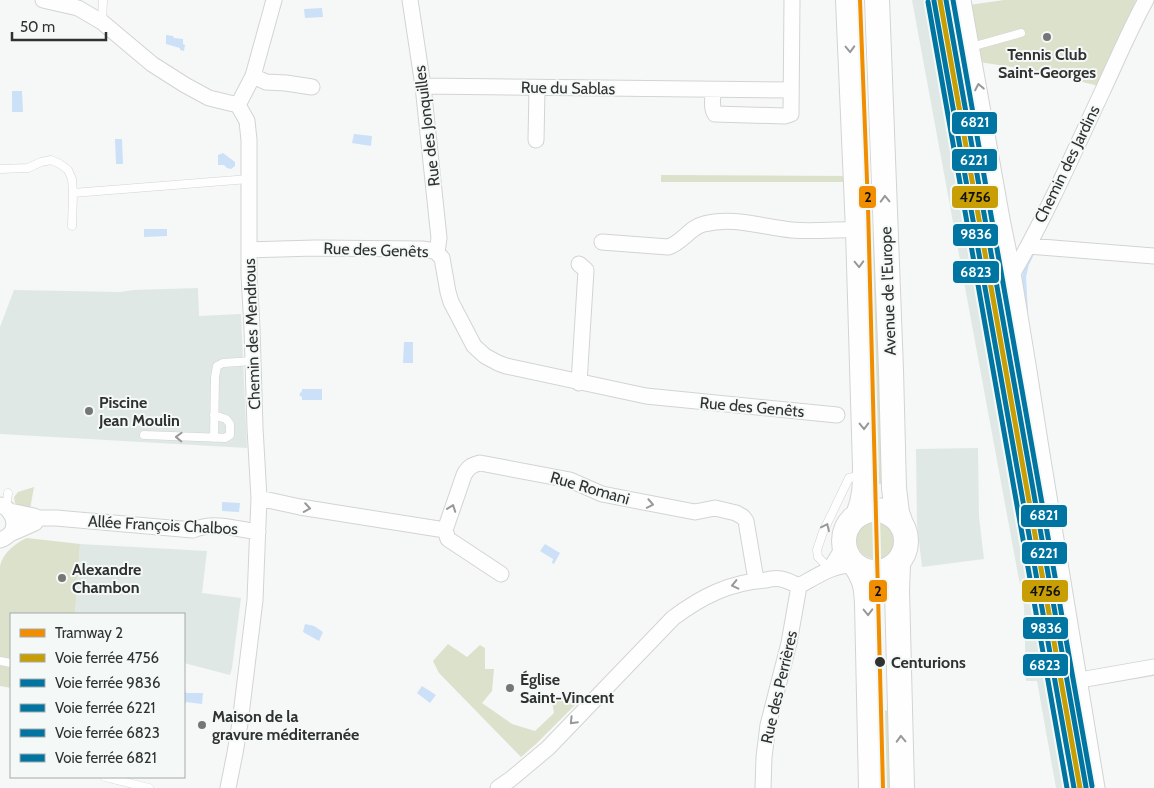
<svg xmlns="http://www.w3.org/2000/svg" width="1154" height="788" font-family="Cabin,sans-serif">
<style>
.built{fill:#e0e8e6}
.green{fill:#dbe1ca}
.water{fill:#cce0f7}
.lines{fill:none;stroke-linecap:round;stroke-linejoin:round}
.stream{stroke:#cce0f7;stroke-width:4}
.service-casing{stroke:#d2d4d3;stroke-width:9}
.minor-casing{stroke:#d2d4d3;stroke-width:17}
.primary-casing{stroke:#d2d4d3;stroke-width:26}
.service{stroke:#fefefe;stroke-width:8}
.minor{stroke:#fefefe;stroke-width:15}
.primary{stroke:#fefefe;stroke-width:24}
.rail-1-casing{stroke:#f4f9f8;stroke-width:9}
.rail-2-casing{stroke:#f4f9f8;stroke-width:9}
.rail-3-casing{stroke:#f4f9f8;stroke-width:9}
.rail-4-casing{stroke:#f4f9f8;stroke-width:9}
.rail-5-casing{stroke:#f4f9f8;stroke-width:9}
.rail-1{stroke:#c79f05;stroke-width:5}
.rail-2{stroke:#0075a1;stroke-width:5}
.rail-3{stroke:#0075a1;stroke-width:5}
.rail-4{stroke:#0075a1;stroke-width:5}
.rail-5{stroke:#0075a1;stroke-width:5}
.tram-1-casing{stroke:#f4f9f8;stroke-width:8}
.tram-1{stroke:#f18e00;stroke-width:4}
.oneway{stroke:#979898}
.poi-dot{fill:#757777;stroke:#f4f9f8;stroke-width:2}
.stop-dot{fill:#303232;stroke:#f4f9f8;stroke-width:2}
.labels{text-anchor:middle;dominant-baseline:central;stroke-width:4;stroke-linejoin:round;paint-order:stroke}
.poi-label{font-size:16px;font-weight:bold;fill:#303232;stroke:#f4f9f8;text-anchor:start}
.street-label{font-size:16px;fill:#303232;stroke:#f4f9f8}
.stop-label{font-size:16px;font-weight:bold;fill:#303232;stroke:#f4f9f8;text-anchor:start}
.line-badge{stroke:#f4f9f8;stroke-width:2}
.badge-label{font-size:14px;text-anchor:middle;font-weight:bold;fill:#fff}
.pale-badge-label{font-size:14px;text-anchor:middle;font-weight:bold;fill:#111}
</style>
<rect width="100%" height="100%" fill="#f5f8f7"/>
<path class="built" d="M912 0H956L999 266 1030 416 1092 788H1056L1037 681H1026L1024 607Z
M198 288 199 316 241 314 247 448 0 434V327L14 290 120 292 133 290Z
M978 448 979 517 984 559 922 567 917 524 916 449Z
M80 544 207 551 202 593 241 598 232 668 230 675 184 663V614H75Z"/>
<path class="green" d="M857 0H869L885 484H874Z
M1004 0H1136L1099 86 1037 71 979 62 969 5Z
M661 175 849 176 850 182H661Z
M34 487 30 509H20L15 504 14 497 18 492Z
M856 539a20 20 0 1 1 40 0a20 20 0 1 1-40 0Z
M27 538 80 544 75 614H11V688L0 686V566C3 553 15 543 27 538Z
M448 644 467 657 480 645 485 648V669H494L492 691 482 703 512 724 535 731 554 713 552 701 570 699 576 704 536 744 521 757 439 673 433 661Z
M896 710 898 788H876L875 711Z"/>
<path class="water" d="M322 8 323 17 305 18 304 9Z
M166 35 173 36 174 38 183 39V44L185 45 184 51 180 50V48C175 47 171 45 166 44Z
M12 91H22L23 112H12Z
M354 134 372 136 371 146 352 143Z
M115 139H122L123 164H116Z
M223 153 235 162V166L231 169 227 168 224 165H218V155Z
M144 229H167V236L144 237Z
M404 342H413V363H403Z
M302 389H322V400H302V397L299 395 301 392 302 391Z
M222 502 240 503 239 512 222 511Z
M545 544 560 553 554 564 552 563 553 559 540 551Z
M305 624 314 626 323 632 319 641 303 632Z
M422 686 436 695 430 703 417 693Z
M184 692 188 693H203L202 704 186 702 185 704H184Z"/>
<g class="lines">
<path class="stream" d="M1026 311 1024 277 1027 264 1034 250"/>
<g class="service-casing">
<path id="service" d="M102 22 103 0
M971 47 1021 33
M0 169 28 168 41 162 51 160 60 164 68 170 72 179 73 193 72 226
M73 193 249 179
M144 435 225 438 230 435V424L226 419 214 415
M214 438 215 377 217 366 223 363 253 361
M6 508 8 493
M828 570 823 562 818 557 817 550 823 532 849 478 854 477 861 479
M0 661 11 663
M105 777 149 788"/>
</g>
<g class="minor-casing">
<path id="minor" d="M43 0 78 8 102 22 152 64 185 85 209 98 238 105
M410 0 423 86 439 238 437 253
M963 0 970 40 983 112 1002 219 1013 273 1029 371 1041 448 1097 788
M253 76 266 82 286 83 312 87
M423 86 791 90
M713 90C713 98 711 108 715 114L785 116 791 114 792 0
M238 105 253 76 274 0
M536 140 537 88
M602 242 668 247C682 243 690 227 704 224 733 216 762 227 792 230 814 232 836 229 858 230
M1028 246 1154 256
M249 250 315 248 422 249 434 251 437 253 442 258 448 292 451 302 474 346 485 356 498 363 506 366 646 396 837 415
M579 264 586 270 579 383
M1013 273C1047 214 1074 152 1103 90 1117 60 1130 29 1146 0
M259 498 300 507 445 530 464 475C468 467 472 465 480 463L570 480 602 494 695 512 715 508 736 513 743 517 746 521 756 580
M0 505C11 508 18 523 11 533 8 536 4 539 0 540
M10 511 34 516 38 518H56L193 530C215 521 236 529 258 532
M445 530 448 539 501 574
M10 534 35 523 38 518
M830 569 840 553 844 542
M799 586C817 576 834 564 855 565
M1080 680 1154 667
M228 788 235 753 240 723 255 600 259 498 255 428 252 328 249 275V140L247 121 238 105
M498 788 511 779 548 748 673 618C701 597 730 582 766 580 770 579 776 578 781 579 787 580 794 584 799 586
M763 788 764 757 768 725 789 643 799 586"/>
</g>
<g class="primary-casing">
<path id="primary" d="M848 0 858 230 865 467C865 484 865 499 858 515
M877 0 891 370 894 488 897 513 900 521
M844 541a31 31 0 1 1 62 0a31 31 0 1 1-62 0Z
M898 564 897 590 902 788
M856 566C865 580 866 586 867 603L871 788"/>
</g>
<use href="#service" class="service"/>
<use href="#minor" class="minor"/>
<use href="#primary" class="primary"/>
<g class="rail-1-casing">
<path id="rail-1" d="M940 0 1080 788"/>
</g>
<g class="rail-2-casing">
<path id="rail-2" d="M934 1 1074 788"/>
</g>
<g class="rail-3-casing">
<path id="rail-3" d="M946 0 1086 787"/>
</g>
<g class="rail-4-casing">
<path id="rail-4" d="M928 2 1067 788"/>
</g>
<g class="rail-5-casing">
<path id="rail-5" d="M953 0 1092 786"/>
</g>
<use href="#rail-1" class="rail-1"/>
<use href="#rail-2" class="rail-2"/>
<use href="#rail-3" class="rail-3"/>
<use href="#rail-4" class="rail-4"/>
<use href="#rail-5" class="rail-5"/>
<g class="tram-1-casing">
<path id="tram-1" d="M860 0 868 206 883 788"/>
</g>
<use href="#tram-1" class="tram-1"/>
</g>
<defs><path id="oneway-chevron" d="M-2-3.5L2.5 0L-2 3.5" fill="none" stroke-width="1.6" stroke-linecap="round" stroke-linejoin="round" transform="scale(1.25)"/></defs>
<g class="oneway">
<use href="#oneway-chevron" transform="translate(850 49) rotate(88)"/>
<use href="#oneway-chevron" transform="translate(979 87) rotate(-101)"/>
<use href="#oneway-chevron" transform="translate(885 199) rotate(-92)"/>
<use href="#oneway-chevron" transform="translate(859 264) rotate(88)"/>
<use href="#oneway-chevron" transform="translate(864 426) rotate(89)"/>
<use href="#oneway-chevron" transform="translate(179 437) rotate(-178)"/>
<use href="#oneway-chevron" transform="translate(650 504) rotate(11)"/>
<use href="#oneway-chevron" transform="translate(307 508) rotate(9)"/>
<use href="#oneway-chevron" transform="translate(452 508) rotate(-70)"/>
<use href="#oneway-chevron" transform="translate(826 527) rotate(-65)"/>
<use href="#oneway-chevron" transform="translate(735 585) rotate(167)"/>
<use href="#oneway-chevron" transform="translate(868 612) rotate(89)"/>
<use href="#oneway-chevron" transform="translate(573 721) rotate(134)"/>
<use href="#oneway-chevron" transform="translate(901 739) rotate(-92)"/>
</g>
<g class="poi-dot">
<circle cx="1047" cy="37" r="5"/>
<circle cx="89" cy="411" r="5"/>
<circle cx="62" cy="578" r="5"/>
<circle cx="510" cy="688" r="5"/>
<circle cx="202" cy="725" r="5"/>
</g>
<circle class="stop-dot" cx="880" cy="662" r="6"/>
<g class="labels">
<g class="poi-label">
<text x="1047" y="54" text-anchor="middle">Tennis Club<tspan x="1047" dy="18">Saint-Georges</tspan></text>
<text x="99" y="402">Piscine<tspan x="99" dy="18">Jean Moulin</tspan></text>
<text x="72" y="569">Alexandre<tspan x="72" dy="18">Chambon</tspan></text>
<text x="520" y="679">Église<tspan x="520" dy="18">Saint-Vincent</tspan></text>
<text x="212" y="716">Maison de la<tspan x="212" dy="18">gravure méditerranée</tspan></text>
</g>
<g class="street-label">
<text transform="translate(568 88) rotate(1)">Rue du Sablas</text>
<text transform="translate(427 126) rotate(-97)">Rue des Jonquilles</text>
<text transform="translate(1067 164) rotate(-64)">Chemin des Jardins</text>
<text transform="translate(376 250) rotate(2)">Rue des Genêts</text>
<text transform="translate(888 291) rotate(-92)">Avenue de l'Europe</text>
<text transform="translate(252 334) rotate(-92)">Chemin des Mendrous</text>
<text transform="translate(752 407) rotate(5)">Rue des Genêts</text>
<text transform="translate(590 488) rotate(16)">Rue Romani</text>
<text transform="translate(163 525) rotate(3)">Allée François Chalbos</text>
<text transform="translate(779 687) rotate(-77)">Rue des Perrières</text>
</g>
<g class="stop-label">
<text x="891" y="662">Centurions</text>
</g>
</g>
<g class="line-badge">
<rect x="951" y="111" width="47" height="24" rx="5" fill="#0075a1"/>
<rect x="951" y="148" width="47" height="24" rx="5" fill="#0075a1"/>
<rect x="858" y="185" width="19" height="24" rx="5" fill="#f18e00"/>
<rect x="951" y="185" width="48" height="24" rx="5" fill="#c79f05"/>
<rect x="952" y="223" width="47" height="24" rx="5" fill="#0075a1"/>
<rect x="952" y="260" width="48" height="24" rx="5" fill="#0075a1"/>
<rect x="1020" y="504" width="48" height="24" rx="5" fill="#0075a1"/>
<rect x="1021" y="541" width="47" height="24" rx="5" fill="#0075a1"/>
<rect x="868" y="579" width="20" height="24" rx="5" fill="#f18e00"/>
<rect x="1021" y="579" width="48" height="24" rx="5" fill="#c79f05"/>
<rect x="1022" y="616" width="47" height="24" rx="5" fill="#0075a1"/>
<rect x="1022" y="653" width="47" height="24" rx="5" fill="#0075a1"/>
</g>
<g class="badge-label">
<text x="975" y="127">6821</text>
<text x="974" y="165">6221</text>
<text x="976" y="239">9836</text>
<text x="976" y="277">6823</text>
<text x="1044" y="520">6821</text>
<text x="1044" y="558">6221</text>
<text x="1046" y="633">9836</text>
<text x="1045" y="670">6823</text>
</g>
<g class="pale-badge-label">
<text x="868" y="202">2</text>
<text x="975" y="202">4756</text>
<text x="878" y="596">2</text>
<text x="1045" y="596">4756</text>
</g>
<rect x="10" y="613" width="175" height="165" fill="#f4f9f8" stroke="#a6a9a9"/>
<rect x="20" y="629" width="25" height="8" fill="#f18e00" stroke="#a6a9a9"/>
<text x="55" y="638" font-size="15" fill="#303232">Tramway 2</text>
<rect x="20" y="654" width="25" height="8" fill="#c79f05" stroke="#a6a9a9"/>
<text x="55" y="663" font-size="15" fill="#303232">Voie ferrée 4756</text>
<rect x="20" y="679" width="25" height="8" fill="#0075a1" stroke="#a6a9a9"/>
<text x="55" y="688" font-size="15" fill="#303232">Voie ferrée 9836</text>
<rect x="20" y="704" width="25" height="8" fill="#0075a1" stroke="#a6a9a9"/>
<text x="55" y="713" font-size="15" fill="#303232">Voie ferrée 6221</text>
<rect x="20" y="729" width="25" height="8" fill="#0075a1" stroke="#a6a9a9"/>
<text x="55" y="738" font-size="15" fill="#303232">Voie ferrée 6823</text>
<rect x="20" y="754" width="25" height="8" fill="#0075a1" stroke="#a6a9a9"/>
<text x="55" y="763" font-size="15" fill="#303232">Voie ferrée 6821</text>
<path d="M12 32v8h94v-8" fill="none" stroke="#303232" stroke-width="2.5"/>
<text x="20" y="32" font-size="15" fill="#303232" stroke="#f4f9f8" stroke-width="4" paint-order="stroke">50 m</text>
</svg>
